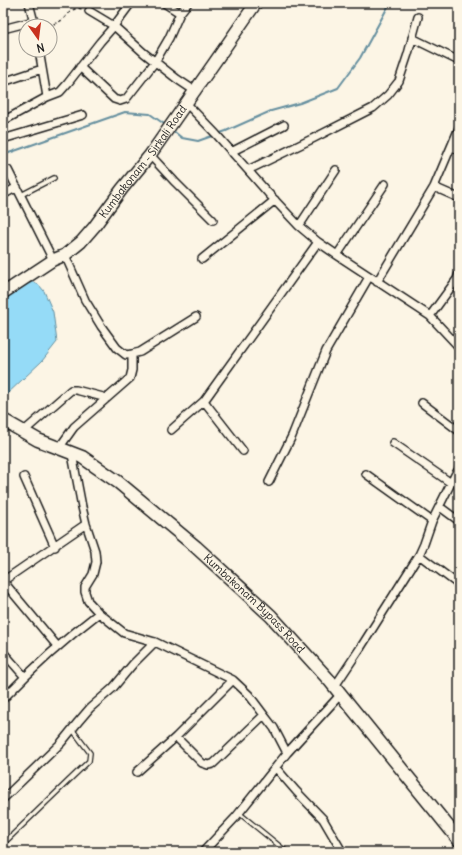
<svg xmlns="http://www.w3.org/2000/svg" width="462" height="855" font-family="Delius,sans-serif">
<style>
.water{fill:#95dbf7;stroke:#658f9f}
.lines{fill:none;stroke-linecap:round;stroke-linejoin:round}
.stream{stroke:#658f9f;stroke-width:2}
.service-casing{stroke:#1c1c1c;stroke-width:6}
.minor-casing{stroke:#1c1c1c;stroke-width:10}
.primary-casing{stroke:#1c1c1c;stroke-width:14}
.trunk-casing{stroke:#1c1c1c;stroke-width:15}
.path{stroke:#1c1c1c;stroke-width:1.5;stroke-dasharray:3 3;stroke-linecap:butt}
.service{stroke:#fcf5e5;stroke-width:3.5}
.minor{stroke:#fcf5e5;stroke-width:7}
.primary{stroke:#fcf5e5;stroke-width:11}
.trunk{stroke:#fcf5e5;stroke-width:12}
.labels{text-anchor:middle;dominant-baseline:central;stroke-width:3.5;stroke-linejoin:round;paint-order:stroke}
.street-label{font-size:11px;fill:#1c1c1c;stroke:#fcf5e5}
</style>
<rect width="100%" height="100%" fill="#fcf5e5"/>
<filter id="ink" filterUnits="userSpaceOnUse"><feTurbulence type="fractalNoise" baseFrequency=".025" numOctaves="2"/><feDisplacementMap in="SourceGraphic" scale="8" xChannelSelector="R" yChannelSelector="G"/><feConvolveMatrix kernelMatrix="1 2 1 2 8 2 1 2 1" color-interpolation-filters="sRGB"/></filter>
<g filter="url(#ink)">
<path class="water" d="M33 282 39 285 44 291 53 312 57 342 42 361 5 396H3V298L17 287Z"/>
<g class="lines">
<path class="stream" d="M172 130 182 138 198 141 226 131 271 111 300 103 338 88 360 58 390 3
M3 155 125 112 150 114 167 126"/>
<g class="service-casing">
<path id="service" d="M21 195 54 178
M239 813 287 852
M3 844 89 761 90 753 72 729"/>
</g>
<g class="minor-casing">
<path id="minor" d="M29 3 35 26
M164 3 180 13
M89 11 114 26 144 53 177 79 195 91
M3 29 34 21
M412 38 459 61
M39 50 47 97
M80 67 114 99 120 101 126 99 155 62 169 38 180 13 188 3
M3 82 42 69
M186 103 216 134 268 193 299 226 318 242 337 255 430 316 459 347
M3 121 47 97 60 92 68 83 100 42 114 26 131 3
M3 139 83 115
M451 147 459 150
M231 152 284 125
M150 155 175 182 213 220
M8 170 53 260
M248 170 314 138 373 108 388 95 399 81 408 54 418 17
M434 187 459 198
M3 195 17 187
M299 226 336 170
M65 255 85 300 101 326 117 348 126 355 132 354 140 352 196 317
M337 255 385 184
M202 259 275 200
M377 282 434 187 459 128
M430 316 457 279 459 273
M204 401 243 451
M422 403 459 431
M171 430 204 401 318 242
M23 432 71 390H76L107 398
M393 443 451 483
M59 448 74 427 130 378 132 370V354
M366 474 432 521
M24 477 55 547
M269 482 292 436 326 351 369 277
M440 507 459 521
M419 555 459 585
M3 581 86 524
M3 581 58 647
M99 613 124 633 155 642 233 680 249 695 264 715 274 728 287 753
M3 652 25 677
M335 686 361 647 419 555 424 544 432 521 455 475 459 469
M3 699C33 668 65 639 99 613L88 601 85 592V587L93 574 96 562 95 551 86 524 82 507 72 454
M176 737 202 763 208 765 213 764 264 715
M276 768 296 791 323 819 340 848 341 852
M137 772 176 737 233 680
M3 799 61 743 78 722 90 708 113 688 133 664 155 642
M203 852 235 818 287 753 341 694"/>
</g>
<g class="primary-casing">
<g id="primary">
<path id="s1" d="M3 293 53 260 65 255 81 242 94 227 122 189 150 155 256 3"/>
</g>
</g>
<g class="trunk-casing">
<g id="trunk">
<path id="s2" d="M3 420 38 440 82 457 118 482 196 547 271 616 330 681 459 840"/>
</g>
</g>
<path class="path" d="M48 26C53 24 58 23 63 19 69 14 73 6 82 9"/>
<use href="#service" class="service"/>
<use href="#minor" class="minor"/>
<use href="#primary" class="primary"/>
<use href="#trunk" class="trunk"/>
</g>
</g>
<g class="labels">
<g class="street-label">
<text stroke="none"><textPath href="#s1" startOffset="195">Kumbakonam - Sirkali Road</textPath></text>
<text stroke="none"><textPath href="#s2" startOffset="314">Kumbakonam Bypass Road</textPath></text>
</g>
</g>
<rect width="462" height="855" fill="none" stroke="#fcf5e5" stroke-width="16"/>
<rect x="8" y="8" width="446" height="839" fill="none" stroke="#1c1c1c" stroke-width="1.5" filter="url(#ink)"/>
<g transform="translate(38 38) rotate(166)"><circle r="19" fill="#fcf5e5" stroke="#a29e95"/>
<path d="M0-3L7 15L0 10L-7 15Z" fill="#c8321e"/>
<text y="-6" font-size="11" font-weight="bold" text-anchor="middle" fill="#1c1c1c">N</text>
</g>
</svg>
